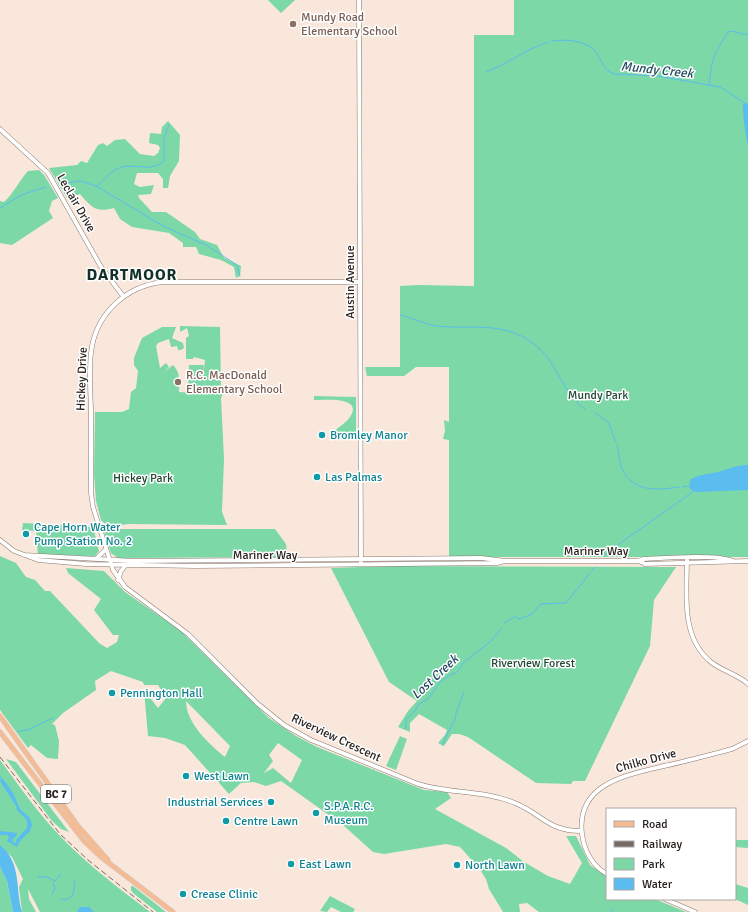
<svg xmlns="http://www.w3.org/2000/svg" width="748" height="912" font-family="Signika,sans-serif">
<style>
.green{fill:#7cd8a6;fill-rule:evenodd}
.water{fill:#5bbcef}
.lines{fill:none;stroke-linecap:round;stroke-linejoin:round}
.stream{stroke:#5bbcef;stroke-width:1}
.secondary-casing{stroke:#89796f;stroke-width:5}
.primary-casing{stroke:#d0cecd;stroke-width:5.5}
.secondary{stroke:#fff;stroke-width:4}
.primary{stroke:#f4bc95;stroke-width:4.5}
.rail{stroke:#776c65;stroke-width:1;stroke-dasharray:6 3;stroke-linecap:butt}
.education-dot{fill:#8d6e63;stroke:#fff;stroke-width:1.5}
.culture-dot{fill:#0f9aa8;stroke:#fff;stroke-width:1.5}
.labels{text-anchor:middle;dominant-baseline:central;stroke-width:3;stroke-linejoin:round;paint-order:stroke}
.shield{fill:#fff;stroke:#686461;stroke-width:1}
.shield-label{font-size:11px;font-weight:bold;fill:#28211d}
.education-label{font-size:12px;fill:#785e54;stroke:#fff;text-anchor:start}
.street-label{font-size:12px;fill:#28211d;stroke:#fff}
.park-label{font-size:12px;fill:#204833;stroke:#fff}
.culture-label{font-size:12px;fill:#0d838f;stroke:#fff;text-anchor:start}
.water-label{font-size:13px;font-style:italic;fill:#234c61;stroke:#fff}
.district-label{font-size:16px;font-weight:bold;letter-spacing:1px;fill:#12312a;stroke:#fff}
</style>
<rect width="100%" height="100%" fill="#f9e7dc"/>
<path class="green" d="M268 0H295L281 13Z
M514 0H748V557H449V440L443 439 445 431 444 420 449 422V367H416L404 376H367L365 367H400V286L418 285 474 286V35H514Z
M168 121 180 135 179 161 170 176 168 188H163V179L158 173H137L134 184 140 187 154 185 151 194 138 195 139 198 152 212H166L195 232 200 239 217 245 224 258 241 266 240 276 236 278 234 267 221 260 199 254 196 247H183V243L169 233 132 227 120 219 114 208C96 213 91 207 80 194L67 198 49 168 77 165 81 161 87 163 98 145 103 143 107 146 115 140 125 139 140 154 154 156 158 153 160 148 158 145 149 143 150 133 161 134 162 127Z
M39 170 44 175 58 198 52 201 49 211 53 218 12 245 0 243V201L4 202C14 193 19 181 28 171Z
M180 326 220 327 221 388 223 393 221 398 224 459 222 512 227 525 128 524 108 527 101 520 96 501 94 474 95 412H122L129 409 131 392 136 388 138 371 134 365V358L142 338 162 327H176L172 338 183 343 184 348 181 350H178L177 346 171 347 169 339 158 343 156 346 160 368 166 363 169 367 164 372 173 365C181 373 179 382 179 392L197 393 202 390V387H188L189 365H204L203 381 205 360 194 357 193 359H186V338L189 336 187 328 180 332Z
M314 396 356 397V438L336 439 334 432C339 426 345 424 350 417 364 396 324 400 314 400Z
M23 523 93 527 99 551 95 556H91L38 555 36 531 22 530Z
M103 529H275L286 544 287 553 285 557 118 558 111 553Z
M0 556 16 563 26 577 35 580 45 591H50L99 643 107 648 117 642 119 635H113L94 610 101 599 68 573 66 568 104 571 125 592 181 631 269 718 296 736 317 747 424 790 447 792 451 798 435 809 506 848 524 862 548 876 570 884 582 863 566 836H576L590 865 607 877V899H655L686 912H539L527 903 519 904 520 912H503L489 889 486 879 479 868 460 847 446 844 384 854 373 852 343 825 281 781 266 786 254 782 241 783 229 794 185 745 165 738 148 736 144 690 158 708 166 698 158 685H144L143 682 111 671 95 681 96 690 63 713 52 724 55 725 59 741 58 759 47 758 31 745 28 748 0 710ZM186 701 230 746 225 757C209 744 186 723 186 701ZM278 743 302 760 291 783 273 768 264 773 273 761 269 755Z
M392 566 676 567 654 600 650 646 585 781H573L571 784 536 783 468 737 459 734H452L444 746 438 743 445 735 447 730 419 714 410 723V732L398 727 408 711 417 701 389 682 331 568Z
M400 736 407 739 396 770 386 766Z
M6 759 16 762 69 832 61 829 52 821Z
M0 760C20 787 39 815 63 839 89 866 120 889 150 912H40L28 889 29 899 36 912H22L19 887 23 879 12 857 0 846Z
M735 840H748V848L735 847Z
M0 867 7 881 13 912H0Z
M735 884 748 888V905L735 899Z
M131 886H133L166 912H157L133 893 131 890Z
M330 896 355 909 353 912H341L331 907 327 912 320 911Z"/>
<path class="water" d="M747 103 748 104V145C746 140 742 110 743 104Z
M748 465V490L697 492 691 490 689 486 691 479C701 474 703 475 713 473 726 471 733 465 748 465Z
M1 779H3L13 793 20 809 30 818 32 825 30 831 19 842 17 847 7 841 9 838 8 835H0V831L17 833V835L12 840 15 844 17 839 27 828V820L17 810 16 806 0 781Z
M0 845C22 863 15 888 22 912H13L7 881 0 867Z
M80 907H89L94 912H77Z"/>
<g class="lines">
<path class="stream" d="M552 41C567 39 589 40 598 55 603 64 604 70 614 74L658 76 720 87 745 103
M486 72C508 64 527 48 549 42
M709 86C712 58 713 56 728 32L731 31 748 35
M61 184 80 181 96 186 163 226 206 245 237 265 240 276
M97 186C106 179 109 171 122 167 136 164 153 172 164 161V138L169 125
M0 208 21 195 46 187
M401 315C412 318 424 324 436 326 474 330 507 319 540 349 558 366 563 394 585 409
M595 413 608 422 616 442
M617 445C619 453 619 461 622 469 633 493 658 490 679 487
M682 487 689 486
M604 556 612 549 694 491
M592 570 595 567
M517 618 520 619 532 614 541 604 566 603 590 573
M504 623 516 616
M406 729V719L416 710 418 705 429 698 440 682 448 676 457 672 464 662 490 642 502 628
M18 731 28 730 53 718
M442 745 455 719 456 713 464 692
M0 776 2 780
M38 877H47L55 881 61 874
M52 894 55 888 53 882
M61 899 66 900 73 895 75 881
M611 912 613 909"/>
<g class="secondary-casing">
<path id="secondary" d="M359 0 361 564
M0 129 48 173 101 267 123 296
M360 282H163C125 286 95 315 91 353 89 371 90 390 91 408 91 436 91 465 91 493L93 507 113 570 125 587 188 634 258 704 284 725 311 740 418 784C450 794 484 790 515 803 542 814 548 831 581 831
M0 540 14 551 38 560 86 564 195 566 497 563 505 561
M24 555 134 561 481 558 506 561H638L644 559C664 558 718 554 733 561
M687 558C687 593 680 637 711 662 722 671 737 674 748 684
M96 559 106 549
M639 561 645 564 748 561
M118 580 121 571 126 565
M607 874C592 866 584 850 582 834 576 783 627 775 664 766 687 761 709 755 732 749L748 741
M665 899 695 912"/>
</g>
<g class="primary-casing">
<path id="primary" d="M0 716 78 826 108 860
M0 732 84 841 101 857 173 912"/>
</g>
<use href="#secondary" class="secondary"/>
<use href="#primary" class="primary"/>
<path class="rail" d="M0 757 60 834 88 860 153 912"/>
</g>
<g class="education-dot">
<circle cx="293" cy="24" r="4"/>
<circle cx="178" cy="382" r="4"/>
</g>
<g class="culture-dot">
<circle cx="322" cy="435" r="4"/>
<circle cx="317" cy="477" r="4"/>
<circle cx="26" cy="534" r="4"/>
<circle cx="112" cy="693" r="4"/>
<circle cx="186" cy="776" r="4"/>
<circle cx="271" cy="802" r="4"/>
<circle cx="316" cy="813" r="4"/>
<circle cx="226" cy="821" r="4"/>
<circle cx="291" cy="864" r="4"/>
<circle cx="457" cy="865" r="4"/>
<circle cx="183" cy="894" r="4"/>
</g>
<g class="labels">
<rect class="shield" x="41" y="785" width="30" height="18" rx="3"/>
<g class="shield-label">
<text x="56" y="794">BC 7</text>
</g>
<g class="education-label">
<text x="301" y="17">Mundy Road<tspan x="301" dy="14">Elementary School</tspan></text>
<text x="186" y="375">R.C. MacDonald<tspan x="186" dy="14">Elementary School</tspan></text>
</g>
<g class="street-label">
<text transform="translate(76 203) rotate(60)">Leclair Drive</text>
<text transform="translate(350 282) rotate(-90)">Austin Avenue</text>
<text transform="translate(82 379) rotate(-88)">Hickey Drive</text>
<text x="596" y="551">Mariner Way</text>
<text x="265" y="555">Mariner Way</text>
<text transform="translate(336 738) rotate(25)">Riverview Crescent</text>
<text transform="translate(646 761) rotate(-15)">Chilko Drive</text>
</g>
<g class="park-label">
<text x="598" y="395">Mundy Park</text>
<text x="143" y="478">Hickey Park</text>
<text x="533" y="663">Riverview Forest</text>
</g>
<g class="culture-label">
<text x="330" y="435">Bromley Manor</text>
<text x="325" y="477">Las Palmas</text>
<text x="34" y="527">Cape Horn Water<tspan x="34" dy="14">Pump Station No. 2</tspan></text>
<text x="120" y="693">Pennington Hall</text>
<text x="194" y="776">West Lawn</text>
<text x="263" y="802" text-anchor="end">Industrial Services</text>
<text x="324" y="806">S.P.A.R.C.<tspan x="324" dy="14">Museum</tspan></text>
<text x="234" y="821">Centre Lawn</text>
<text x="299" y="864">East Lawn</text>
<text x="465" y="865">North Lawn</text>
<text x="191" y="894">Crease Clinic</text>
</g>
<g class="water-label">
<text transform="translate(657 70) rotate(6)">Mundy Creek</text>
<text transform="translate(435 677) rotate(-43)">Lost Creek</text>
</g>
<g class="district-label">
<text x="132" y="275">DARTMOOR</text>
</g>
</g>
<rect x="606" y="808" width="130" height="92" fill="#ffffff" stroke="#a9a6a5"/>
<rect x="614" y="821" width="20" height="6" fill="#f4bc95" stroke="#a9a6a5"/>
<text x="642" y="828" font-size="12" fill="#28211d">Road</text>
<rect x="614" y="841" width="20" height="6" fill="#776c65" stroke="#a9a6a5"/>
<text x="642" y="848" font-size="12" fill="#28211d">Railway</text>
<rect x="614" y="858" width="20" height="12" fill="#7cd8a6" stroke="#a9a6a5"/>
<text x="642" y="868" font-size="12" fill="#28211d">Park</text>
<rect x="614" y="878" width="20" height="12" fill="#5bbcef" stroke="#a9a6a5"/>
<text x="642" y="888" font-size="12" fill="#28211d">Water</text>
</svg>
